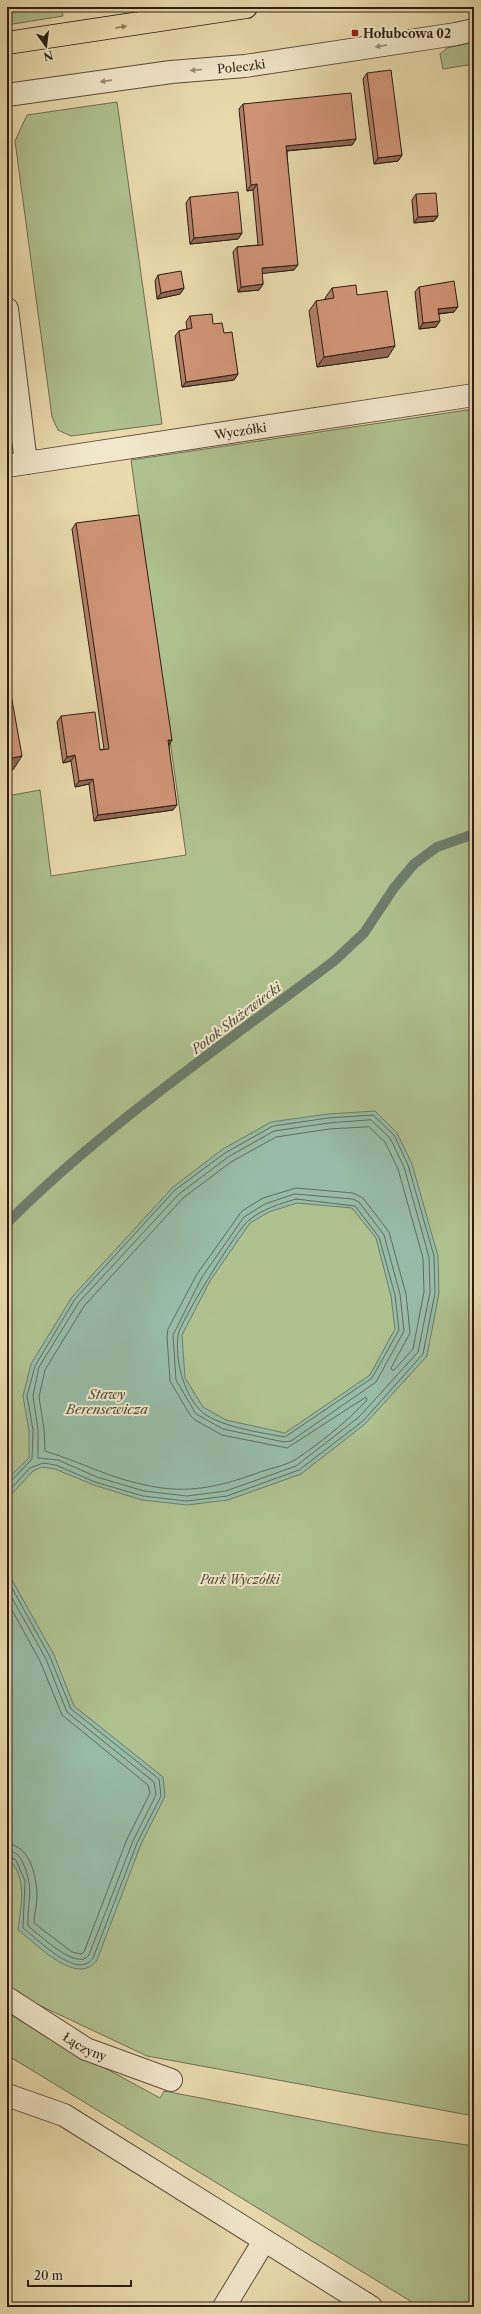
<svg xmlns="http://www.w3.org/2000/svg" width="481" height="2314" font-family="'Libre Caslon Text',serif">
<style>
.green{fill:#b0c190;stroke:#6e7052}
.water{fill:#98bca7;stroke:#6d7d6c;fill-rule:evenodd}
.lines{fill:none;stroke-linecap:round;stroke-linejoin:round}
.shore{stroke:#626d5e;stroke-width:1}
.stream{stroke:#6d7d6c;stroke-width:10}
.minor-casing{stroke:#5c4d3b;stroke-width:24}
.major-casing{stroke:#2d1e14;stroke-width:24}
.minor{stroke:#f1e8cb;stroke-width:22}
.major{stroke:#eadbaf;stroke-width:22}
.wall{fill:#b38067;stroke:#2d1e14}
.shaded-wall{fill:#926854;stroke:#2d1e14}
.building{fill:#d09578;stroke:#2d1e14}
.oneway{fill:#8c7c62}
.oneway2{fill:#998d79}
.poi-dot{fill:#8f2418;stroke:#f1e8cb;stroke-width:1.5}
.labels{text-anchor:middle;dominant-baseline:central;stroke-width:4;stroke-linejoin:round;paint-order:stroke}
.poi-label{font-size:12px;font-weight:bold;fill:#2d1e14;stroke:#f1e8cb;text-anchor:start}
.street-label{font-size:12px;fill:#2d1e14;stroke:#f1e8cb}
.park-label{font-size:12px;font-style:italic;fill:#544f39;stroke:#f1e8cb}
.water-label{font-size:13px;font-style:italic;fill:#4d4d40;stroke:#f1e8cb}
</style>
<rect width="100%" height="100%" fill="#eadbaf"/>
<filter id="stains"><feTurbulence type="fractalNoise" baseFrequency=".005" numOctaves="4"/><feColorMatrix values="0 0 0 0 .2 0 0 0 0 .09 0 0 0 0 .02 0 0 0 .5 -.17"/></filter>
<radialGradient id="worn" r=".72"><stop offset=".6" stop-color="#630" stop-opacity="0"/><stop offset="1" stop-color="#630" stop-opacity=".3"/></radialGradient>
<path class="green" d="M48 7H61L63 16 7 25V13Z
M474 42V64L443 69 440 54 447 48Z
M117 102 162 424 71 436 58 430 52 417 15 141 27 115Z
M474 409V2116L147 2056 24 1998 7 1987V796L40 790 51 876 186 855 131 460Z
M7 2012 37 2031 160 2098 164 2091 378 2132 474 2146V2307H420L7 2055Z"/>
<path class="water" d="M375 1111 397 1133 412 1164 438 1256 439 1293 427 1356 365 1424 301 1474 228 1500 187 1505 142 1500 94 1485 55 1469 42 1467 33 1471 7 1499V1479L29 1458V1431L23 1396 31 1364 72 1297 173 1187 223 1149 271 1122 328 1114ZM297 1203 352 1208 376 1238 391 1296 395 1329 370 1375 285 1433 226 1420 203 1407 185 1378 182 1335 210 1281 250 1223 269 1212Z
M7 1571 54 1655 74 1706 163 1777 165 1796 141 1844 97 1960C77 1988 36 1943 18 1930 21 1906 28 1875 7 1858Z"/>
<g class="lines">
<path class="shore" d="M371 1120 390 1138 404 1167 429 1257 430 1292 418 1352 359 1417 296 1466 226 1491 187 1496 144 1491 97 1477 58 1460 38 1458V1430L33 1396 39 1367 79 1302 179 1194 228 1157 274 1131 329 1123Z
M369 1127 385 1142 398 1169 423 1258 424 1292 413 1349 394 1370H392L391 1368 410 1333 406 1294 389 1232 363 1198 353 1193 296 1188 263 1198 242 1211 197 1274 168 1329 167 1336 170 1381 190 1415 195 1420 222 1435 287 1448 366 1397 367 1400C347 1422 320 1443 295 1460 286 1465 273 1468 263 1471 222 1486 189 1495 145 1485 110 1478 78 1461 45 1451L44 1429 39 1397 45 1370 84 1306 183 1198 231 1162 276 1137 329 1129Z
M295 1194 353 1199 359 1202 384 1235 400 1294 404 1331 376 1382 291 1441 284 1442 223 1429 196 1414 176 1380 173 1335 202 1277 244 1217 265 1204Z
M296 1199 355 1206 379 1237 395 1295 399 1330 372 1378 285 1437C263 1433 213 1426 199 1409 183 1391 175 1360 178 1335 180 1322 238 1228 249 1220 263 1209 279 1204 296 1199Z
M7 1482 11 1481 32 1459 33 1430 27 1396 35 1366 75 1299 175 1190 225 1153 273 1126 328 1118 373 1115 394 1135 408 1165 434 1256 435 1293 423 1354 363 1421 299 1470 227 1496 187 1501 143 1496 95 1482 56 1465 43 1463 30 1468 7 1493
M7 1579 50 1657 71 1709 159 1779 161 1796 137 1843 93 1958C77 1981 38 1939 23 1928L25 1881 16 1860 7 1855
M7 1589 46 1659 67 1712 154 1782 156 1795 133 1841 89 1955C77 1972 39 1934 28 1926 27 1899 35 1890 23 1863 20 1856 15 1851 7 1850
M7 1601 40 1661 62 1715 148 1785 150 1793 127 1839 84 1952 81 1954 72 1952 34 1923C34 1914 37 1906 37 1897 37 1879 31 1845 7 1844"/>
<path class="stream" d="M7 1223C106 1124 223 1045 334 961L364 933 394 888 414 864 437 847 474 834"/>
<g class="minor-casing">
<g id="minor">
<path id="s1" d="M7 95 171 72 245 66 456 34 474 30"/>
<path d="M7 309 26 463"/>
<path id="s2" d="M7 466 474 395"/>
<path id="s3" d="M7 1998 86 2049 171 2080"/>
<path d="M7 2095 64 2115 371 2307"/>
<path d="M224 2307 264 2241"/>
</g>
</g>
<g class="major-casing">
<path id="major" d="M7 43 246 7"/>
</g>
<use href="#minor" class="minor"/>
<use href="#major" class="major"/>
</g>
<path class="wall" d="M367 73 402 155 398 161 374 164 363 79Z
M243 104 356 139 352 145 287 151 294 270 262 273 263 284 259 290 238 292 233 252 237 247 258 245 253 190 247 191 239 109Z
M416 194 438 216 434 221 414 223 412 200Z
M190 197 242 233 238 239 190 244 186 203Z
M158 275 184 288 180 294 157 299 155 281Z
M419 287 454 312 439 314 436 327 419 329 415 292Z
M332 288 357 295 388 357 317 367 309 311 316 301 326 300 325 298Z
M190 316 213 324 224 333 238 374 234 380 182 387 175 336 179 331 187 329 186 322Z
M76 523 172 740 169 745 173 810 94 821 89 784 75 787 71 761 63 763 57 722 61 716 100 750 104 749 72 529Z"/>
<path class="shaded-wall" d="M356 139 352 145 282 151 286 146Z
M402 155 398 161 374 164 378 158Z
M257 184 253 190 247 191 251 185Z
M438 216 434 221 414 223 418 217Z
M242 233 238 239 190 244 194 238Z
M298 265 294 270 258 274 262 268Z
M263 284 259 290 238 292 241 287Z
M184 288 180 294 157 299 161 293Z
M458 307 454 312 434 314 438 309Z
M440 321 436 327 419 329 423 323Z
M395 346 388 357 317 367 324 357Z
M238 374 234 380 182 387 186 382Z
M168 740H172L168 746Z
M75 755 71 761 63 763 67 757Z
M22 756 13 770 7 771V759Z
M93 779 89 784 75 787 79 781Z
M177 805 173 810 94 821 98 815Z"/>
<path class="building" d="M391 70 402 155 378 158 367 73Z
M351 93 356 139 286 146 298 265 262 268 263 284 241 287 237 247 263 245 257 184 251 185 243 104Z
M238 192 242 233 194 238 190 197Z
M436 193 438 216 418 217 416 194Z
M181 271 184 288 161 293 158 275Z
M454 281 458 307 438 309 440 321 423 323 419 287Z
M356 285 357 295 387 291 395 346 324 357 316 301 334 298 332 288Z
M212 314 213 324 222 323 224 333 232 332 238 374 186 382 179 331 192 328 190 316Z
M139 515 172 740H168L177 805 98 815 93 779 79 781 75 755 67 757 61 716 95 712 100 750 109 749 76 523Z
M7 672 22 756 7 759Z"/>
<defs><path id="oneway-solid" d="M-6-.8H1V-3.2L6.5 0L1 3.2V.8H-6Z"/></defs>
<use class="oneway" href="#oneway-solid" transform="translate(121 27) rotate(-9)"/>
<g class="oneway2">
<use href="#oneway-solid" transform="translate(381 46) rotate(171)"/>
<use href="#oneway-solid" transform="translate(196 70) rotate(175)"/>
<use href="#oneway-solid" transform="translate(106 81) rotate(172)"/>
</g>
<rect class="poi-dot" x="351" y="29" width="8" height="8" rx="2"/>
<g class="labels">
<g class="poi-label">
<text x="363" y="33">Hołubcowa 02</text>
</g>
<g class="street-label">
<text stroke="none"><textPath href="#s1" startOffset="236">Poleczki</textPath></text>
<text stroke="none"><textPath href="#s2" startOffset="236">Wyczółki</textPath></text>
<text stroke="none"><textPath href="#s3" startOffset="92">Łączyny</textPath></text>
</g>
<g class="park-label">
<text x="240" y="1579">Park Wyczółki</text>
</g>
<g class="water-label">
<text transform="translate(236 1018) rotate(-37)">Potok Służewiecki</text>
<text x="107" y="1394">Stawy<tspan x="107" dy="15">Berensewicza</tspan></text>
</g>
</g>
<rect width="481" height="2314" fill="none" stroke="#eadbaf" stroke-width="24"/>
<rect x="8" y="8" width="465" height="2298" fill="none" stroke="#2d1e14" stroke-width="2"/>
<rect x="12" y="12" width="457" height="2290" fill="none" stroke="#2d1e14"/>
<g transform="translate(46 46) rotate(166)" stroke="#f1e8cb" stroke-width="3" paint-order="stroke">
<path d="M0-3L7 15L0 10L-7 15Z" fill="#2d1e14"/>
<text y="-6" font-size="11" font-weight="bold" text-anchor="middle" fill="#2d1e14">N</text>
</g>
<path d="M28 2280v6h103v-6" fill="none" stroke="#2d1e14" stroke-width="2"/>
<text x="34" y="2280" font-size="12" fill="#2d1e14" stroke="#f1e8cb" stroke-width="3" paint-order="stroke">20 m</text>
<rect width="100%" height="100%" filter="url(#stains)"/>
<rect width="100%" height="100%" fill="url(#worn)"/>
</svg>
